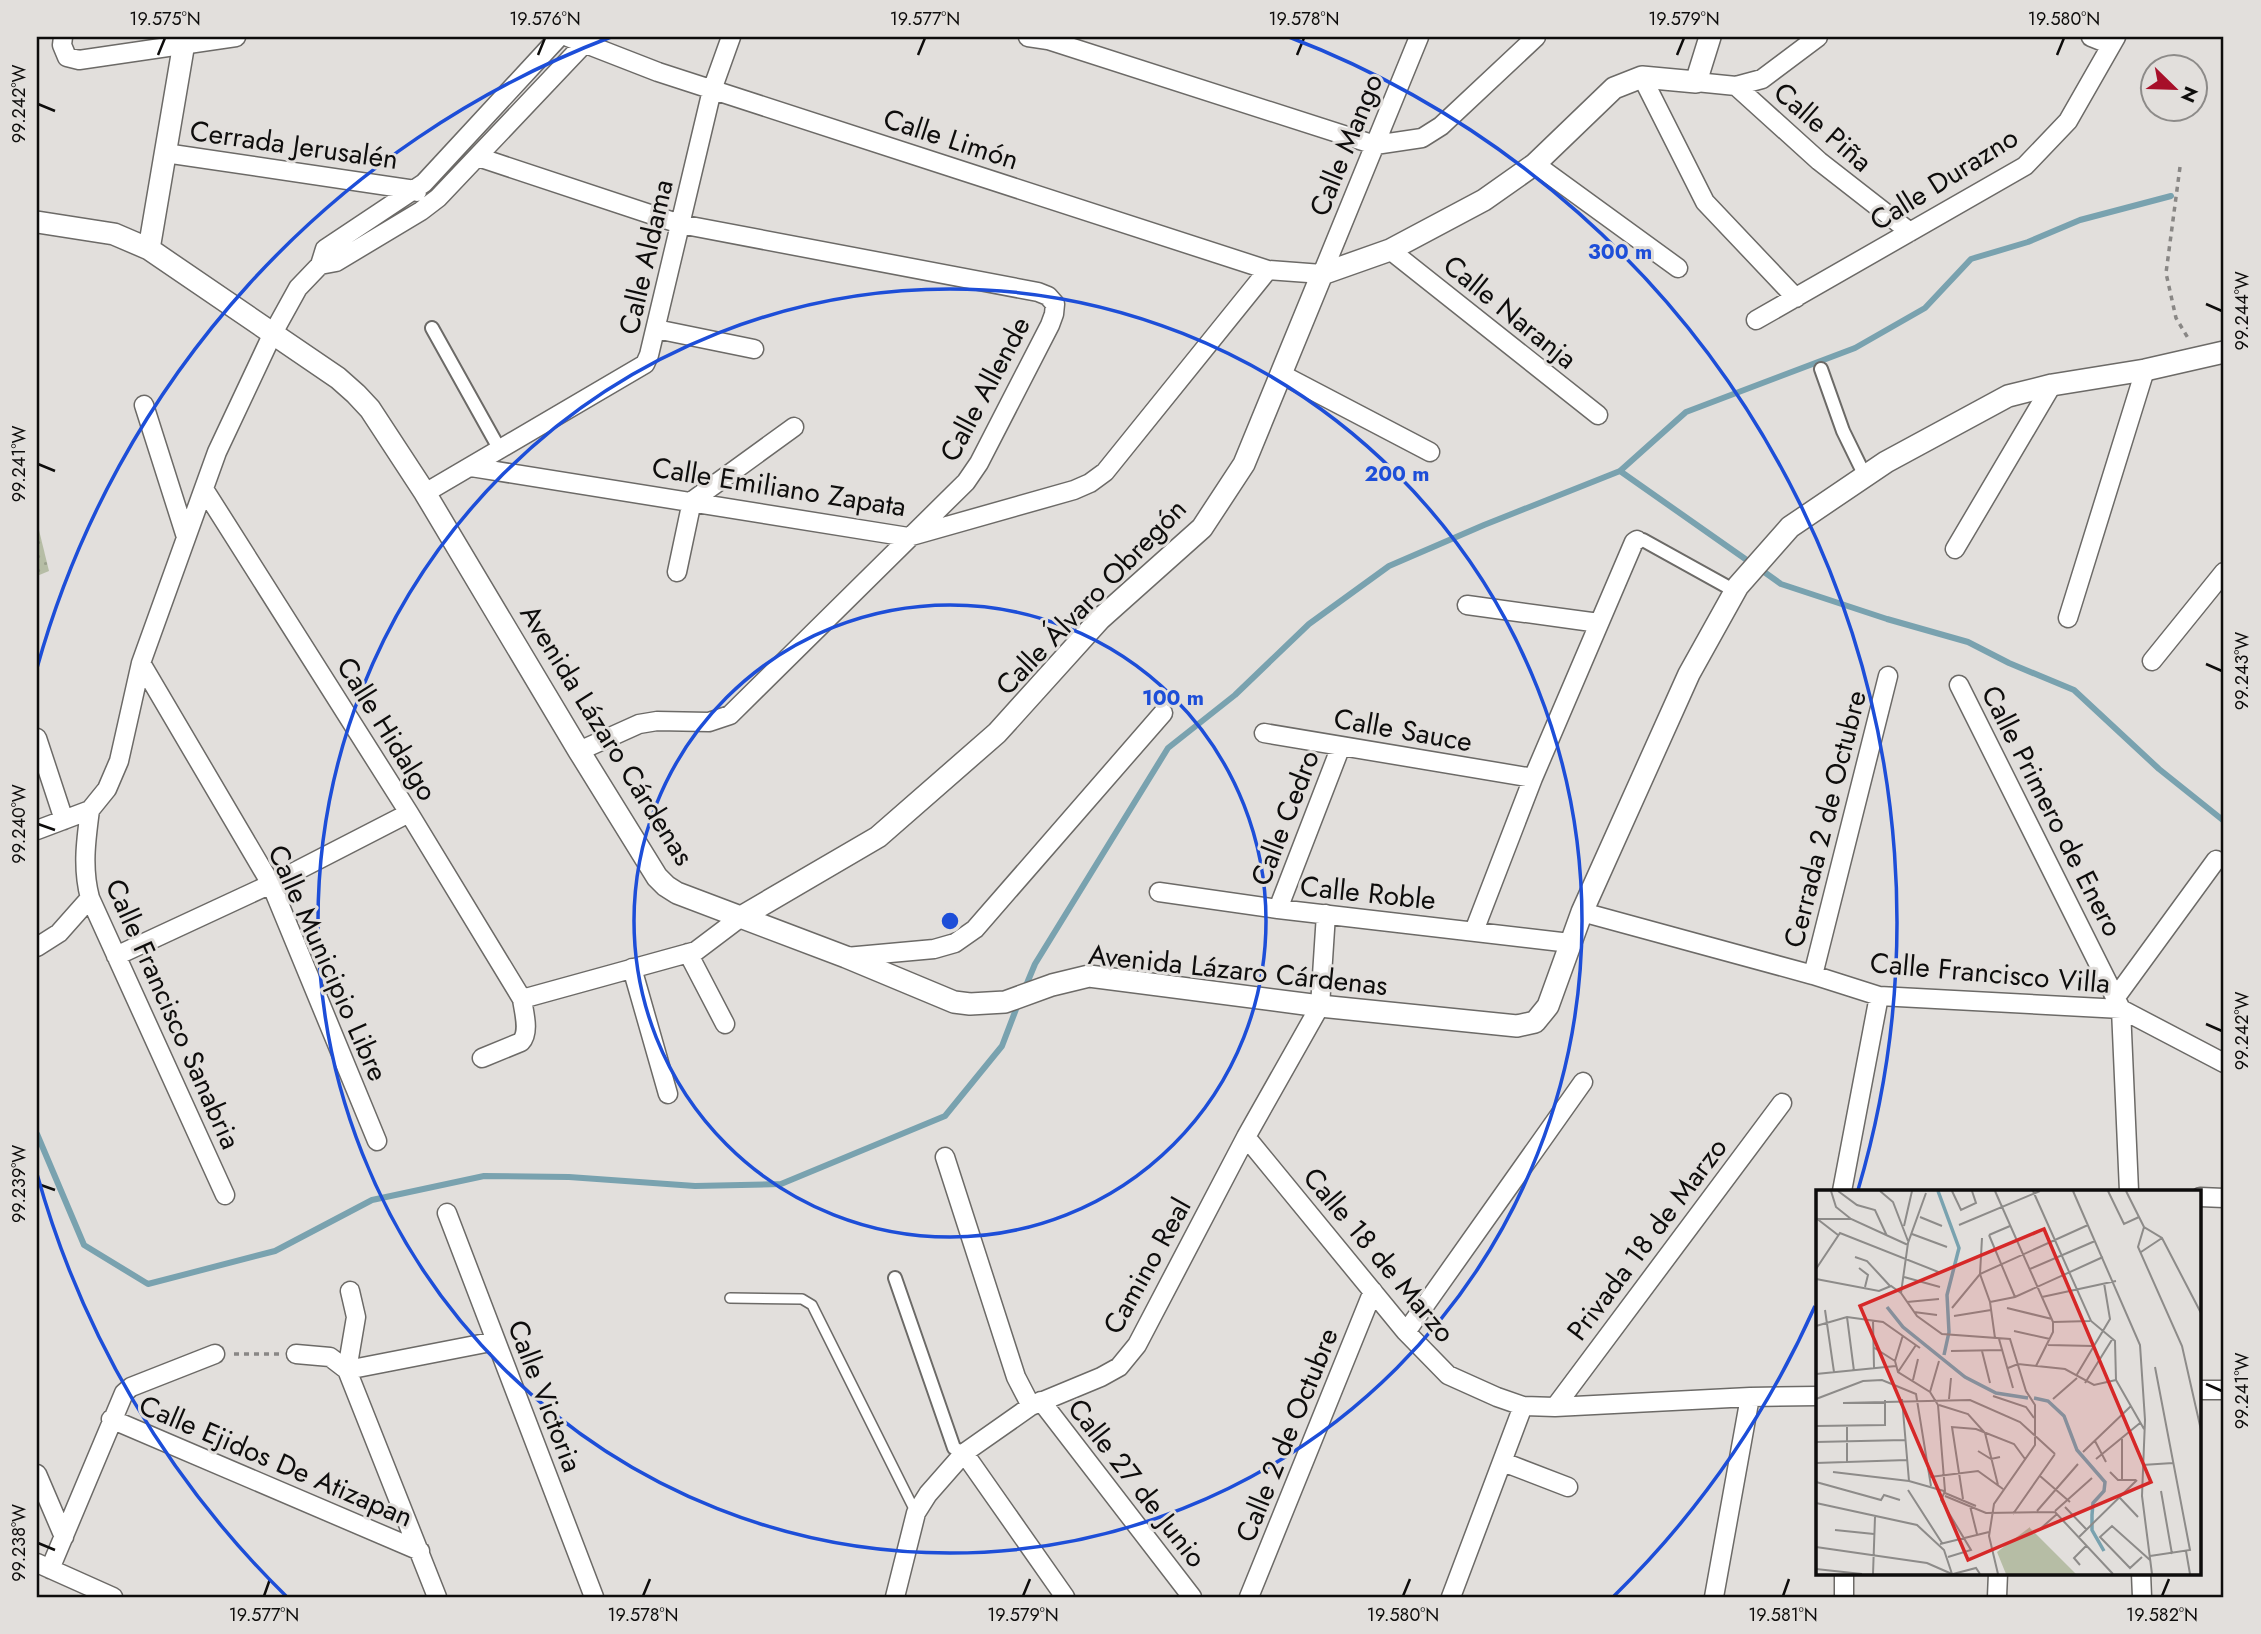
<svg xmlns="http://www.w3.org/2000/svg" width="2261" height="1634" font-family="Jost,sans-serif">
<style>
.park{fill:url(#park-dots)}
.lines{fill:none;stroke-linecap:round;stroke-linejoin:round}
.stream{stroke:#79a2af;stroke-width:6}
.service-casing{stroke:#6c6a67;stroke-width:12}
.pedestrian-casing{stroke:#6c6a67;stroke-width:16}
.minor-casing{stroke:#6c6a67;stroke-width:21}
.tertiary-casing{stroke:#6c6a67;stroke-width:24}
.path{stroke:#898785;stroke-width:3.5;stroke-dasharray:5 5;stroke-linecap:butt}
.service{stroke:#fff;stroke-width:9}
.pedestrian{stroke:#fff;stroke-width:12}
.minor{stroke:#fff;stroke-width:18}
.tertiary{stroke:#fff;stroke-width:21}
.ticks{fill:none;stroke:#0e0d0c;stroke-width:2.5}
.ring{fill:none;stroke:#1d4ed8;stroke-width:3.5}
.labels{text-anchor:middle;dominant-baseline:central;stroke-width:6;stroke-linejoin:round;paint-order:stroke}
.street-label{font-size:28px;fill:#0e0d0c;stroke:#e2dfdc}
.inset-river{fill:none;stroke:#79a2af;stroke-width:3.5}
.inset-road{fill:none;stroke:#8d8b89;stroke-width:2}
.view{fill:#d62828;fill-opacity:0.15;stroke:#d62828;stroke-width:3.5}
.inset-edge{fill:none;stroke:#0e0d0c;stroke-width:3.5}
.centre{fill:#1d4ed8;stroke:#e2dfdc;stroke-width:3.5}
.ring-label{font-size:21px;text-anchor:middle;font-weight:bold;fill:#1d4ed8;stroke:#e2dfdc;stroke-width:6;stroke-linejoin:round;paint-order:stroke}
.neatline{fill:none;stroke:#0e0d0c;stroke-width:2.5}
.ticks-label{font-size:18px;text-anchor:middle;fill:#0e0d0c}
</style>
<defs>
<pattern id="park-dots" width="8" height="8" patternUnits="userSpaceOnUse" patternTransform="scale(1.75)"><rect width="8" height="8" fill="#b6bda5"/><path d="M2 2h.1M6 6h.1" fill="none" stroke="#9ba18d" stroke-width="1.8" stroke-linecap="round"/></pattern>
</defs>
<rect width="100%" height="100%" fill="#e2dfdc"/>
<path class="park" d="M37 522 49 571 37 576Z"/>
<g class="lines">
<path class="stream" d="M1620 471 1751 563
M1760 569 1781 584 1887 619 1968 642 2009 663 2074 690 2159 769 2224 821
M1025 988 1035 964 1168 748 1235 695 1309 624 1389 566 1484 525 1620 471 1686 412 1855 348 1925 308 1971 259 2028 242 2080 220 2171 196
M37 1134 84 1245 148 1284 275 1251 372 1200 484 1176 569 1177 695 1186 781 1184 945 1116 1002 1046 1018 1004"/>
<g class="service-casing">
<path id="service" d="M730 1298 802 1299 812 1305 916 1513"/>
</g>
<g class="pedestrian-casing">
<path id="pedestrian" d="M432 328 500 450
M1821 369 1843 431 1865 476
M1637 540H1643L1735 591
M895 1278 954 1448 964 1453"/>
</g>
<g class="minor-casing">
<path id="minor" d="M63 37 62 45 67 57 79 60 236 37
M568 37 658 72 1268 270 1322 274 1419 37
M1028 37 1048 40 1375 145 1422 138 1441 126 1536 37
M2091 37 2111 45
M1642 77 1705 202 1796 298
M1696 82 1736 86 1762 79 1818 37
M1736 86 1819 161 1910 232
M165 153 415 190 417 192
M478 157 680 224 1038 292 1048 296 1055 304 1054 314 1050 325 979 463 966 482 730 715 709 722 657 721 639 724 579 751
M1535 164 1678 268
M1390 250 1598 415
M320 265 336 262 421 211 438 198 584 44
M1756 320 2025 166 2068 121 2116 37
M656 329 754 349
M1281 374 1430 452
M144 405 186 537
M471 467 908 537 1074 490 1090 483 1105 472 1268 270
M204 489 409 813 522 999C524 1013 530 1032 521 1042L482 1058
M425 493 645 364 649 355 712 90 731 37
M1955 549 2052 385
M677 572 692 501 794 427
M1467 605 1599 623
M2068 618 2145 370
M2152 661 2224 572
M141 663 271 884 377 1141
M1959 685 2121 1009 2129 1191
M1264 733 1533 778
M37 738 64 820
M90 810C86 840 82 868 90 898L225 1195
M37 830 90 810 107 789 119 761 141 663 217 452 272 335 298 288 320 265 325 249 424 183 559 37
M1159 892 1278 909 1570 943
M1278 909 1341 746
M1582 912 1813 975 1879 996 2121 1009 2224 1063
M1474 931 1533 778 1634 542 1637 540
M37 947 59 933 90 898
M688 953 725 1024
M116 956 271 884 409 813
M846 957 934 949 955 943 975 929 1163 713
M632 968 668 1094
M1813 975 1888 676
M2116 997 2216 860
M522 999 696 951 741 917
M1246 1137 1406 1332 1448 1375 1497 1397 1523 1406 1555 1407 1750 1397 1818 1396
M945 1157 1016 1377 1031 1406
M1842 1191 1879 996
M2200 1197 2224 1198
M447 1213 594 1597
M350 1291 356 1317 347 1370 437 1597
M1406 1332 1583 1082
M296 1354 330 1357 347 1370 496 1341
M2200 1390H2224
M1041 1401 1192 1597
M1555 1407 1782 1103
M111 1419 420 1551
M964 1453 1065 1597
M1503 1462 1568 1487
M37 1474 64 1537
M37 1563 113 1597
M50 1569 124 1393 131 1387 215 1354
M1844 1573V1597
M2141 1573 2142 1597
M895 1597 916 1513 928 1494 964 1453 1031 1406 1101 1377 1119 1367 1137 1345 1246 1137 1320 1006 1326 914
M1249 1597 1373 1291
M1451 1597 1523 1406
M1714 1597 1750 1397
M1997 1597 1998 1573"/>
</g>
<g class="tertiary-casing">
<path id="tertiary" d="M37 222 114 234 149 249 338 378 356 394 370 409 425 493 579 751 657 877 666 886 677 893 846 957 954 1002 970 1004 1005 1002 1052 985 1089 976 1320 1006 1517 1026 1535 1022 1548 1006 1582 912 1689 674 1738 586 1790 527 1886 462 2008 396 2052 385 2145 370 2224 352
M149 249 185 37
M741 917 878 837 997 733 1100 619 1202 528 1244 464 1322 274 1390 250 1484 200 1535 164 1614 88 1642 77 1696 82 1710 37"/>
</g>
<path class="path" d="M2180 167 2166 273 2176 318 2188 338
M234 1354H279"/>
<use href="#service" class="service"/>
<use href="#pedestrian" class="pedestrian"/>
<use href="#minor" class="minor"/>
<use href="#tertiary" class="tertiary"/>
</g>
<path class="ticks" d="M158 55 165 38M538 55 545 38M918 55 925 38M1297 55 1304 38M1677 55 1684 38M2057 55 2064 38M38 104 55 111M2206 304 2222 311M38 464 55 471M2206 664 2222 671M38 824 55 830M2206 1024 2222 1031M38 1184 55 1190M2206 1384 2222 1391M38 1543 55 1550M264 1596 270 1579M643 1596 650 1579M1023 1596 1030 1579M1403 1596 1410 1579M1783 1596 1789 1579M2162 1596 2169 1579"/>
<g class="ring">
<circle cx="950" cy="921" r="316"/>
<circle cx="950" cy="921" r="632"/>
<path d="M1815 1306A947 947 0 0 1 1614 1596M286 1596A947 947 0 0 1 37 1174M37 668A947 947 0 0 1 611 37M1289 37A947 947 0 0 1 1858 1190"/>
</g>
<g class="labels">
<g class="street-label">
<text transform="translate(1823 127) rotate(41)">Calle Piña</text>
<text transform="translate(951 139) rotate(18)">Calle Limón</text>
<text transform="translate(294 145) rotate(8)">Cerrada Jerusalén</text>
<text transform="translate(1346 145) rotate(-68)">Calle Mango</text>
<text transform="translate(1944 179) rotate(-32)">Calle Durazno</text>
<text transform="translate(646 257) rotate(-77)">Calle Aldama</text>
<text transform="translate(1510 312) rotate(39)">Calle Naranja</text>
<text transform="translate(985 389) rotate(-62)">Calle Allende</text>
<text transform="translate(779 487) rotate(9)">Calle Emiliano Zapata</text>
<text transform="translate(1091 597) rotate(-46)">Calle Álvaro Obregón</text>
<text transform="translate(387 729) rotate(58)">Calle Hidalgo</text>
<text transform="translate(1403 730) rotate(10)">Calle Sauce</text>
<text transform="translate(607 735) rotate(58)">Avenida Lázaro Cárdenas</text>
<text transform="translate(2052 811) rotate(63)">Calle Primero de Enero</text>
<text transform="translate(1285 818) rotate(-69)">Calle Cedro</text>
<text transform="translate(1825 819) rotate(-76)">Cerrada 2 de Octubre</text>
<text transform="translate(1368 893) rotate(6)">Calle Roble</text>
<text transform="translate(328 963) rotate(66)">Calle Municipio Libre</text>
<text transform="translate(1238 970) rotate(6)">Avenida Lázaro Cárdenas</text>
<text transform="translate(1990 973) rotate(5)">Calle Francisco Villa</text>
<text transform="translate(173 1014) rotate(66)">Calle Francisco Sanabria</text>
<text transform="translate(1647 1239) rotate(-53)">Privada 18 de Marzo</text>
<text transform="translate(1379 1255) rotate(50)">Calle 18 de Marzo</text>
<text transform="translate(1147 1266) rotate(-61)">Camino Real</text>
<text transform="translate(545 1396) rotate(69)">Calle Victoria</text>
<text transform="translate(1287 1435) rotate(-68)">Calle 2 de Octubre</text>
<text transform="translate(276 1461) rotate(23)">Calle Ejidos De Atizapan</text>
<text transform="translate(1137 1483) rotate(52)">Calle 27 de Junio</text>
</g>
</g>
<g transform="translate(1816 1190)">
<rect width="385" height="385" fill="#e2dfdc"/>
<path d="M214 337V338L260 384H190L181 362Z" fill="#b6bda5"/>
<path class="inset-river" d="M122 1 143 58 131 105 133 142 128 165M71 117 87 137 149 187 180 203 212 208M218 208 232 211 248 226 261 260 289 292 288 301 277 313 276 325V340L288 361"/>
<path class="inset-road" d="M15 1 20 17 35 29 92 55M22 1 41 15 59 20 71 46M64 1 77 12 92 51M136 1 145 20 160 13 156 1M179 1 237 132V142L220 176M217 1 275 131 299 151 300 190 328 239M257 1 324 155 329 230 326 306 336 384M292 1 308 34 323 27M310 1 328 37 346 48 385 123M110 3 92 53 85 103 101 126 126 144 194 149 210 201 219 215V255L178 314 173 346 182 384M104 27 126 36M0 28 22 45M2 29H35M143 35 224 1M88 36 96 1M328 37 322 57 366 156 385 240M96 44 131 57M173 45 199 107M173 45 194 36M166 48 164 84 174 112 179 148M325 62 346 48M39 67 51 71 74 96M43 78 52 85 49 97M0 79 24 43 125 83M214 79 279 51M88 87 124 97M0 89 63 101 75 96 85 103M226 107 300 91M91 112 123 109M174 112 199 107 287 67M136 118 164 84 272 35M191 118 236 129M9 120 18 182M98 122 121 125M138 126 175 120M31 127 38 181M57 131 58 178M237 132 274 131M0 136 31 127 67 132 104 158M198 141 234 149M183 149 197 198M232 155 277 156M57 157 79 171M135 161 186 160M166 161 174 193M79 171 82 182 114 202 122 215 129 301 125 310 155 360 132 367M79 171 87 145M192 178 202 174 249 179 278 195 300 190M82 182 100 155M0 184 80 176M260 186 294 129 288 93M97 190 102 169M269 193 297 148M114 202 123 171M177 206 210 217 218 228M0 209 47 191 66 190 100 204 115 296M86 209 93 291M133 209 135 188M237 209 261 188M27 213 154 210 204 232 239 264M123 215 152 224 169 243 182 295M0 236 69 235V210M31 237V272M279 251 290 272M0 252 89 250M162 261 175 269 184 267M267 262 315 216M280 269 324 233M0 273 91 270M326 275 357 273M17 282 93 291 128 301M294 282 302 290H320M224 286 254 312M114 287 162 281 187 299M306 290V249M0 292 65 310 68 305 84 310M92 300 126 353M345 301 356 364M129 303 160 316M129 306 170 323 239 322 297 384M304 308 322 327M147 309 136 237 160 239 198 254 209 269M0 313 101 335 128 360 136 384M154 316 161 344M249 317 271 340M221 321 262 274M239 321 276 288M197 324 239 264M19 340 58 344M223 340 241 324M263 347 321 290M124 354 173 342M0 357 111 373 136 384M370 361 374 384M334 366 374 360 339 177M326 367 314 378 284 347 296 336 334 370M264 375 258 368 270 356M0 379 46 384M57 384 59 327M137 384 160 378 164 384"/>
<path class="view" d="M228 39 335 292 152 370 44 116Z"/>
<rect width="385" height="385" class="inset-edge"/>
</g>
<circle cx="950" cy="921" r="10" class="centre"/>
<g class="ring-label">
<text x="1620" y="259">300 m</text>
<text x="1397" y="481">200 m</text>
<text x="1173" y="705">100 m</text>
</g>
<rect width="2261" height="1634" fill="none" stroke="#e2dfdc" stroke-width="77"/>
<g transform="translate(2174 88) rotate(113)"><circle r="33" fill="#e2dfdc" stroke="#8d8b89" stroke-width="2"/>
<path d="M0-5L12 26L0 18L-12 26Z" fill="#a70f29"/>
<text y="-10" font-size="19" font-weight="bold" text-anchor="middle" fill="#0e0d0c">N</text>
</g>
<rect x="38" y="38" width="2184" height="1558" class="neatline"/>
<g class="ticks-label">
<text x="165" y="25">19.575°N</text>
<text x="545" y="25">19.576°N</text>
<text x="925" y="25">19.577°N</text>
<text x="1304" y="25">19.578°N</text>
<text x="1684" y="25">19.579°N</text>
<text x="2064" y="25">19.580°N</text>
<text transform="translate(19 104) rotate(-90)" y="6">99.242°W</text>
<text transform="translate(2242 311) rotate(-90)" y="6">99.244°W</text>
<text transform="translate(19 464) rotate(-90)" y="6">99.241°W</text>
<text transform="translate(2242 671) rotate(-90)" y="6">99.243°W</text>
<text transform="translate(19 824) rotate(-90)" y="6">99.240°W</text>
<text transform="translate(2242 1031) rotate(-90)" y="6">99.242°W</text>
<text transform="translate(19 1184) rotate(-90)" y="6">99.239°W</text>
<text transform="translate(2242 1391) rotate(-90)" y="6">99.241°W</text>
<text transform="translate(19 1543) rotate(-90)" y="6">99.238°W</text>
<text x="264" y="1621">19.577°N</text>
<text x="643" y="1621">19.578°N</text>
<text x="1023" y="1621">19.579°N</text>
<text x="1403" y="1621">19.580°N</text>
<text x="1783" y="1621">19.581°N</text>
<text x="2162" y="1621">19.582°N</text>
</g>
</svg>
